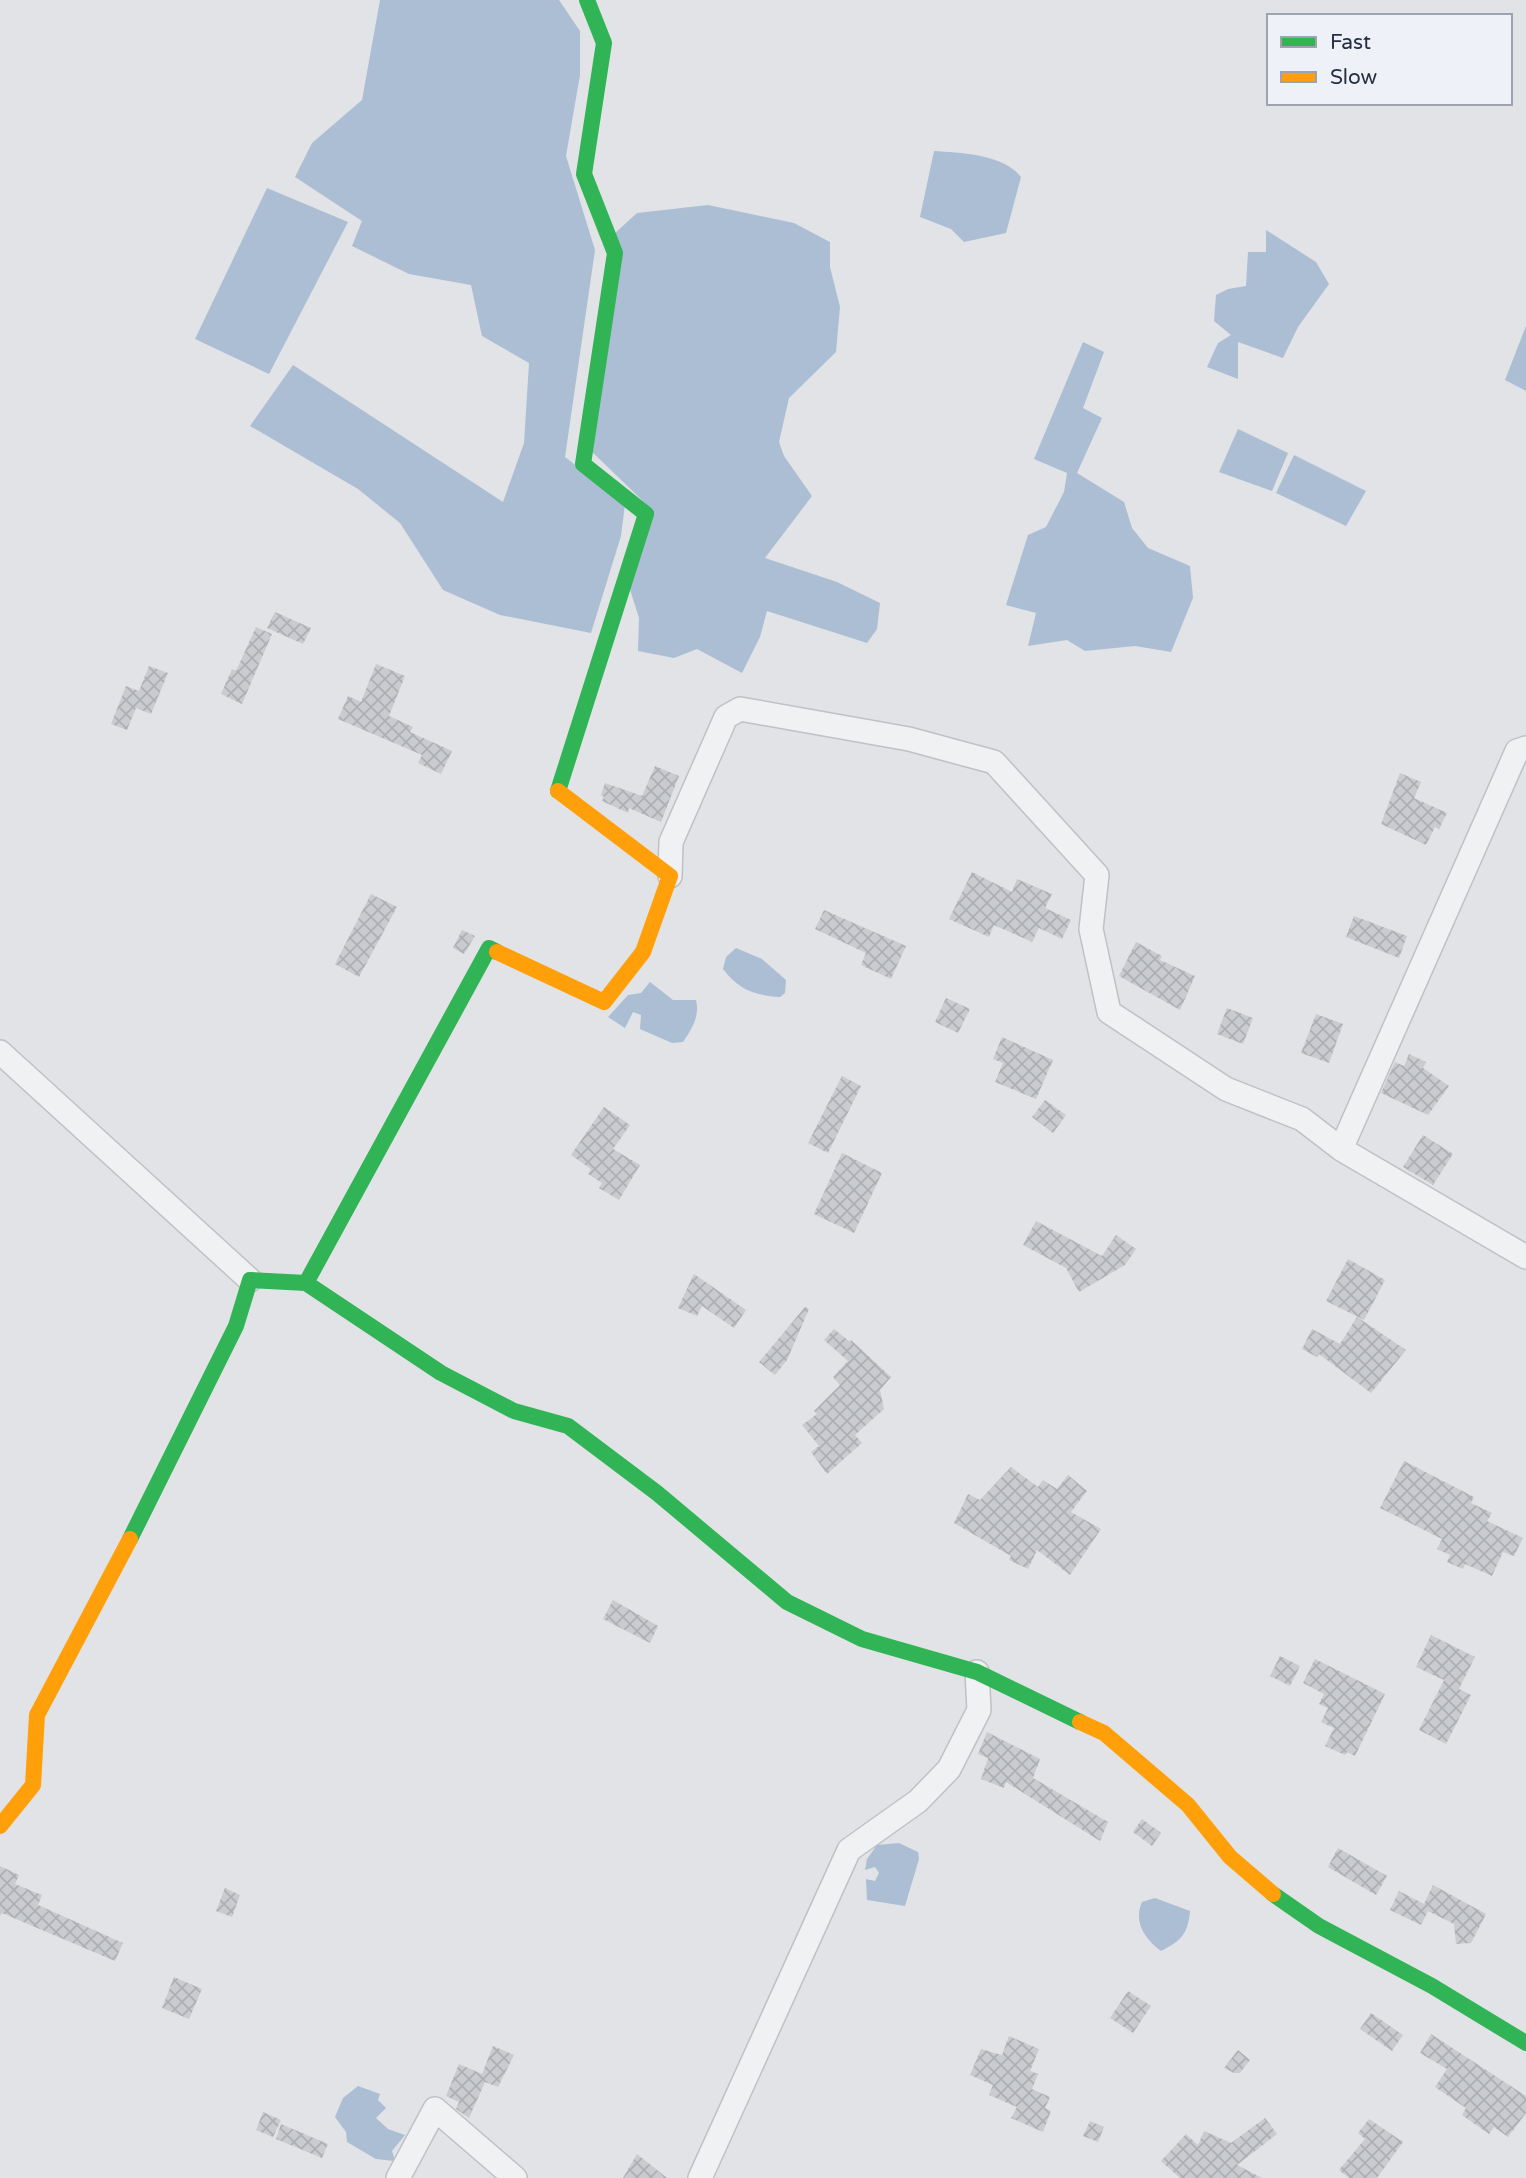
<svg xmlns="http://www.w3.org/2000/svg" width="1526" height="2178" font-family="'Varela Round',sans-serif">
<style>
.water{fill:#acbed4}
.building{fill:url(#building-cross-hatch)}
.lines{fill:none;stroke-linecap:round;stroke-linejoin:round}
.street-casing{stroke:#bfc1c4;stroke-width:26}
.street{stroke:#f0f1f3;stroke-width:23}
.fast{stroke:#30b455;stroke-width:16}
.slow{stroke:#ff9f0a;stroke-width:16}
</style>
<defs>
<pattern id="building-cross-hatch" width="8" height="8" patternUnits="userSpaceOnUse" patternTransform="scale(1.75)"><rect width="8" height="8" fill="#c9cbcf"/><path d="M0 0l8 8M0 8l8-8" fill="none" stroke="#acafb3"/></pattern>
</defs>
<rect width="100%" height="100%" fill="#e1e3e6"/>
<path class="water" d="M380 0H559L580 31V75L566 156 595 250 565 457 625 504 621 536 591 633 500 615 443 590 400 523 358 489 250 426 293 365 503 502 524 443 529 363 482 336 471 285 409 274 352 246 362 221 295 177 312 143 362 100Z
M934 151C961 153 1003 154 1021 177L1006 233 964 242 951 229 920 217Z
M267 188 348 222 269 374 195 339Z
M708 205 794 223 830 242V267L840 307 836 352 789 398 779 442 784 456 812 496 765 558 837 582 880 603 877 629 867 643 767 611 760 637 742 673 697 649 674 658 638 651 639 618 627 580 647 505 586 446 614 234 637 213Z
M1266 230 1316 262 1329 284 1298 327 1283 358 1238 342V379L1207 367 1218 343 1231 335 1214 321 1216 295 1228 289 1246 286 1248 252H1266Z
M1526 326V391L1505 380Z
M1083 342 1104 352 1083 408 1102 418 1077 473 1124 502 1132 528 1148 548 1190 566 1193 598 1171 652 1135 646 1085 651 1067 640 1028 646 1036 613 1006 605 1028 535 1046 527 1064 492 1067 473 1034 459Z
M1238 429 1288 453 1272 491 1219 472Z
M1294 455 1366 491 1346 526 1276 493Z
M736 948 762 959 786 980 785 993 780 997C754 995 739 990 723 969L726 957Z
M650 982 673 1000H696C700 1016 692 1029 683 1042L672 1043 640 1029 641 1015 633 1012 625 1028 608 1017 628 995 641 993Z
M899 1843 918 1852 919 1859 905 1906 867 1900 866 1879 875 1881 879 1873 875 1867 865 1870 867 1859 877 1845Z
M1155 1898 1190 1911C1188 1934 1181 1941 1161 1951 1145 1939 1133 1922 1142 1902Z
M358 2086 380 2094 378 2100 386 2108 376 2118 388 2129 405 2135 392 2151 395 2161 376 2159 347 2142 346 2132 335 2117 343 2098Z"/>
<path class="building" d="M275 612 311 628 303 644 267 628Z
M256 627 272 634 242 704 221 694 232 669 236 671Z
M376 664 405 676 389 716 413 727 410 732 452 751 441 774 418 763 422 755 338 719 348 696 361 702Z
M149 666 168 673 151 714 136 708 127 730 111 724 126 686 139 691Z
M655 766 679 776 661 822 629 808 628 813 602 801 604 797 601 795 605 783 642 796Z
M1400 773 1421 782 1414 798 1447 813 1439 829 1435 827 1426 845 1381 824Z
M972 872 1012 892 1017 879 1052 894 1045 908 1071 920 1062 939 1039 928 1032 942 994 925 989 937 949 919Z
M371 894 397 907 359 977 335 964Z
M824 910 906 946 891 979 861 965 866 953 815 929Z
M1354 916 1407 936 1399 958 1346 937Z
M462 930 475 936 464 954 453 948Z
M1136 942 1162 956 1160 960 1195 976 1180 1010 1119 976Z
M946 998 970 1009 958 1033 935 1022Z
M1227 1008 1253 1018 1243 1044 1217 1034Z
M1316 1014 1343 1024 1329 1063 1301 1053Z
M1002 1037 1053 1060 1036 1099 995 1082 1003 1063 993 1059Z
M1409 1054 1426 1062 1423 1068 1449 1086 1428 1115 1381 1093 1395 1062 1404 1066Z
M842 1076 861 1086 828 1153 808 1143Z
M1045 1100 1066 1115 1053 1133 1032 1117Z
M604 1107 630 1125 613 1149 640 1165 619 1200 599 1188 602 1183 588 1174 591 1169 571 1155Z
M1423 1135 1453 1154 1433 1185 1403 1167Z
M842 1153 882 1173 854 1233 814 1214Z
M1036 1221 1102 1256 1116 1235 1136 1249 1125 1265 1079 1292 1066 1268 1023 1245Z
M1348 1259 1385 1280 1364 1320 1326 1301Z
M694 1274 746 1310 734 1328 702 1306 697 1316 678 1308Z
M805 1307 809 1309 787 1360 775 1375 759 1362Z
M1357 1317 1406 1350 1371 1393 1319 1354 1317 1357 1302 1349 1312 1329 1340 1344Z
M834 1329 850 1342 851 1340 891 1377 880 1390 884 1409 855 1435 862 1443 827 1474 811 1452 819 1446 802 1425 817 1414 814 1411 840 1385 833 1377 848 1361 824 1340Z
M1404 1461 1474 1497 1471 1503 1492 1513 1487 1521 1523 1538 1514 1556 1503 1552 1492 1576 1465 1564 1463 1569 1447 1562 1450 1555 1437 1549 1442 1539 1380 1508Z
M1011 1467 1038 1487 1043 1480 1057 1489 1068 1475 1087 1491 1071 1512 1101 1529 1070 1575 1037 1550 1028 1569 1009 1560 1011 1556 954 1523 968 1494 980 1500Z
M613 1600 658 1626 650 1643 603 1619Z
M1431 1635 1475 1657 1459 1689 1471 1695 1446 1744 1419 1730 1444 1680 1416 1667Z
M1280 1656 1300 1666 1290 1686 1270 1676Z
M1315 1659 1385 1694 1355 1756 1347 1752 1345 1755 1325 1746 1334 1728 1321 1722 1328 1708 1319 1704 1324 1694 1303 1683Z
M987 1732 1040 1759 1033 1778 1108 1822 1100 1841 1006 1782 1004 1788 981 1779 988 1758 978 1754Z
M1142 1819 1161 1833 1152 1846 1133 1832Z
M1338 1848 1387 1876 1376 1895 1328 1867Z
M0 1866 19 1875 15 1884 42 1895 38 1905 123 1943 115 1961 2 1913 0 1916Z
M1433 1885 1486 1914 1471 1943 1456 1944 1454 1924 1428 1911 1421 1925 1390 1910 1399 1891 1424 1904Z
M225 1888 240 1895 232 1917 216 1911Z
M174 1977 202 1989 189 2019 162 2008Z
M1128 1991 1151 2006 1133 2033 1110 2018Z
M1371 2013 1403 2035 1392 2051 1360 2029Z
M1431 2034 1526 2096V2113L1508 2137 1494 2127 1489 2134 1462 2115 1466 2108 1435 2087 1447 2069 1420 2053Z
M1009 2036 1039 2049 1030 2071 1038 2074 1032 2089 1050 2097 1045 2108 1051 2111 1043 2132 1011 2118 1017 2107 989 2095 993 2085 970 2075 981 2049 1002 2055Z
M493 2046 514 2055 498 2087 485 2082 469 2118 456 2109 459 2102 446 2096 459 2064 482 2074Z
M1238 2050 1250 2060 1240 2073H1234L1224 2068Z
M263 2112 281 2120 273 2137 256 2130Z
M1265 2118 1277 2134 1237 2165 1262 2178H1180L1161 2161 1186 2134 1198 2145 1204 2131 1231 2143Z
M1369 2119 1403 2142 1377 2178H1349L1339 2170 1365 2139 1358 2133Z
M1090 2121 1104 2127 1098 2142 1083 2136Z
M281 2124 328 2144 322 2158 276 2139Z
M637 2154 667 2178H623Z"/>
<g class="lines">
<g class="street-casing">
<path id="street" d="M1526 748 1517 751 1341 1149 1526 1257
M670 876 671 842 726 717 740 709 909 739 994 762 1097 875 1091 929 1109 1012 1226 1089 1302 1119 1341 1149
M0 1052 250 1280
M398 2178 435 2109 515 2178
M700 2178 849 1850 918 1801 949 1769 979 1710 977 1672"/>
</g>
<use href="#street" class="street"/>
<path class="fast" d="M558 791 646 514 583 464 615 253 584 174 604 43 587 0
M306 1283 441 1373 514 1411 568 1426 657 1493 787 1602 862 1639 977 1672 1080 1722
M130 1539 236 1326 250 1280 306 1283 489 948 497 952
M1273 1894 1319 1926 1432 1986 1526 2043"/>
<path class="slow" d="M497 952 604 1002 643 952 670 876 558 791
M1080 1722 1104 1733 1188 1805 1230 1857 1273 1894
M0 1826 33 1785 37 1715 130 1539"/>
</g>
<rect x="1267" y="14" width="245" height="91" fill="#eef1f7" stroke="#9ea3af" stroke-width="2"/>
<rect x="1281" y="37" width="35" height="10" fill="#30b455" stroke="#9ea3af" stroke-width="2"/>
<text x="1330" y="49" font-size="21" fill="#262f42">Fast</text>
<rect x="1281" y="72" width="35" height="10" fill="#ff9f0a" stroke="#9ea3af" stroke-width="2"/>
<text x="1330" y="84" font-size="21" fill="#262f42">Slow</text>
</svg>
